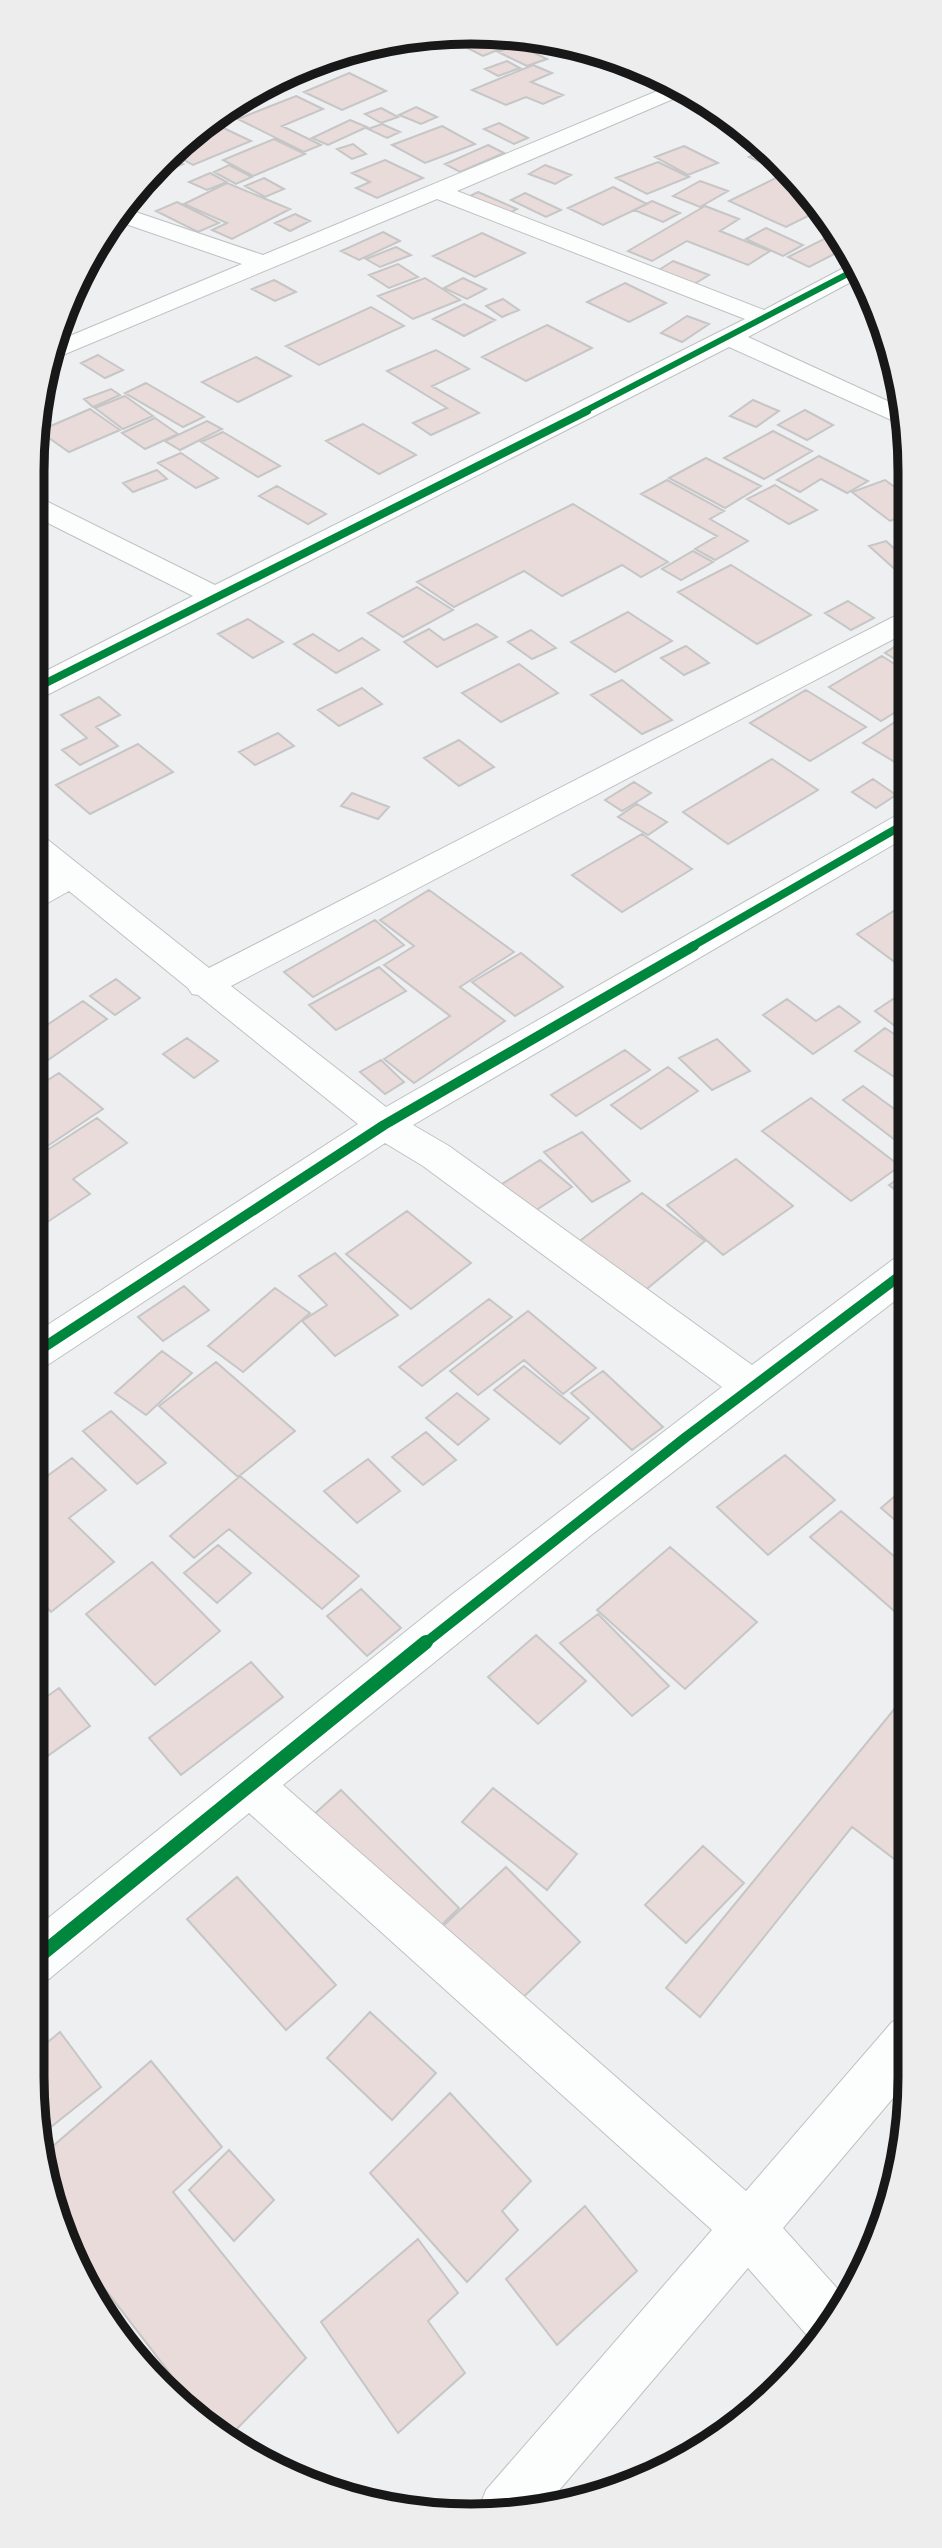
<svg xmlns="http://www.w3.org/2000/svg" width="942" height="2548" font-family="'Roboto Condensed',sans-serif">
<style>
.building{fill:#e8dbd9;stroke:#c6c6c7;stroke-width:2}
.lines{fill:none;stroke-linecap:round;stroke-linejoin:round}
.minor-casing{stroke:#c0c1c2;stroke-width:2}
.minor{fill:#fcfdfd;fill-rule:evenodd}
.cycleway-far3-casing{stroke:#fff;stroke-width:9}
.cycleway-far2-casing{stroke:#fff;stroke-width:11}
.cycleway-far1-casing{stroke:#fff;stroke-width:15}
.cycleway-casing{stroke:#fff;stroke-width:18}
.cycleway-far3{stroke:#00873e;stroke-width:6}
.cycleway-far2{stroke:#00873e;stroke-width:8}
.cycleway-far1{stroke:#00873e;stroke-width:10}
.cycleway{stroke:#00873e;stroke-width:14}
.rim{fill:none;stroke:#181819;stroke-width:9}
</style>
<rect width="100%" height="100%" fill="#edeff1"/>
<path class="building" d="M413 36 433 44 418 51 395 42Z
M446 37 518 42 483 56Z
M518 45 547 59 527 66 498 52Z
M577 46 585 47 618 60 614 62Z
M507 61 520 68 498 76 485 69Z
M533 65 552 73 531 82 563 95 543 104 526 97 506 105 472 90Z
M349 73 386 91 342 110 304 92Z
M296 96 323 109 282 126 321 145 304 152 238 119Z
M416 107 437 117 421 124 399 115Z
M381 108 398 117 381 123 365 114Z
M350 120 367 127 328 145 312 138Z
M499 123 528 138 514 144 484 129Z
M215 124 251 141 193 165 177 156Z
M382 124 400 132 387 138 368 129Z
M442 126 475 144 425 163 392 145Z
M274 139 305 154 253 176 223 160Z
M353 144 366 154 352 159 337 149Z
M488 145 504 153 460 172 445 164Z
M684 146 718 163 688 175 655 157Z
M761 152 771 156 786 169 782 171 749 157Z
M173 159 183 164 154 175Z
M385 160 423 178 377 198 356 188 370 182 352 173Z
M658 162 689 177 647 194 616 178Z
M229 165 252 177 236 184 214 172Z
M545 165 571 175 555 184 529 174Z
M788 172 801 181 820 210 786 227 729 201Z
M210 173 227 182 207 190 189 182Z
M264 178 284 189 265 197 245 186Z
M700 181 728 191 700 207 673 196Z
M227 183 290 209 232 239 212 230 227 223 184 204Z
M613 187 647 204 603 225 568 208Z
M478 192 517 209 501 217 462 200Z
M525 193 561 210 546 217 511 200Z
M652 201 680 213 663 222 634 210Z
M177 202 219 223 198 232 156 211Z
M705 206 739 219 720 231 770 251 748 265 687 241 652 261 628 251Z
M295 214 310 221 290 231 275 223Z
M766 228 803 245 783 256 746 239Z
M383 232 400 241 359 260 341 251Z
M482 233 525 253 475 277 433 256Z
M836 233 846 248 809 267 788 257Z
M396 247 411 255 380 267 366 259Z
M673 261 709 275 686 289 651 275Z
M398 264 418 277 389 288 369 275Z
M425 278 460 300 413 319 378 296Z
M463 278 486 289 467 299 444 288Z
M274 280 296 292 275 301 252 289Z
M625 283 666 303 629 322 587 302Z
M503 299 519 310 502 317 486 306Z
M464 304 495 320 464 336 433 319Z
M371 307 404 326 319 365 286 346Z
M687 316 709 324 682 342 661 333Z
M547 325 592 348 526 381 482 357Z
M436 350 469 369 432 386 479 413 431 435 413 423 447 408 387 371Z
M98 355 123 370 105 378 81 363Z
M256 357 291 376 238 402 202 382Z
M146 383 204 417 183 427 125 393Z
M111 389 120 395 93 407 84 399Z
M125 396 153 416 123 429 95 408Z
M753 400 779 411 756 427 730 416Z
M90 409 120 430 69 452 39 431Z
M805 410 833 425 807 440 778 425Z
M155 418 178 434 145 449 122 433Z
M207 421 222 429 180 450 165 441Z
M363 424 416 455 379 474 326 441Z
M773 431 812 451 764 479 724 458Z
M223 432 280 466 258 477 201 442Z
M181 453 218 478 196 488 158 463Z
M819 456 868 481 847 493 821 479 800 492 777 480Z
M706 458 761 486 725 508 669 478Z
M157 470 167 479 133 492 123 483Z
M667 480 724 511 710 519 748 541 715 560 695 549 717 536 641 494Z
M885 480 907 496V515L890 521 852 492Z
M775 485 817 510 789 524 747 499Z
M277 486 326 514 308 524 259 496Z
M573 504 668 562 641 577 622 565 562 596 524 571 454 607 417 582Z
M886 541 907 560V569L898 572 869 546Z
M693 551 713 562 681 580 662 569Z
M731 565 811 615 757 644 678 592Z
M417 587 453 610 403 637 368 613Z
M848 601 874 618 851 630 825 613Z
M628 612 672 641 615 672 571 642Z
M248 619 283 642 253 658 218 634Z
M32 623 45 632 32 640Z
M477 624 497 637 437 667 404 642 429 629 444 640Z
M531 630 556 648 532 659 508 642Z
M313 634 339 651 362 638 379 650 336 673 294 644Z
M904 641 907 643V666L885 653Z
M686 646 709 663 684 675 661 658Z
M882 656 907 672V705L881 721 829 687Z
M519 664 558 693 501 722 462 693Z
M622 680 672 720 642 734 591 695Z
M362 688 382 704 339 726 318 710Z
M806 690 866 727 810 761 750 723Z
M99 697 120 715 96 727 118 746 80 765 62 750 87 738 61 715Z
M898 720 907 726 908 770 863 743Z
M278 733 294 746 255 765 239 752Z
M459 740 494 767 459 786 424 758Z
M138 744 173 772 90 814 56 785Z
M772 759 818 790 728 844 683 812Z
M873 779 896 795 876 808 852 792Z
M634 782 651 793 622 811 605 800Z
M352 793 389 807 378 819 341 806Z
M637 804 667 822 648 835 618 817Z
M642 834 692 869 622 912 572 875Z
M429 890 514 952 460 987 505 1021 414 1083 384 1059 450 1016 384 965 414 946 380 920Z
M908 902V972L857 934Z
M375 920 404 945 313 997 284 972Z
M521 953 563 987 515 1016 472 982Z
M379 967 406 991 336 1030 309 1005Z
M116 979 140 998 115 1015 90 996Z
M908 989V1023L899 1029 875 1011Z
M787 999 816 1021 839 1006 860 1022 813 1054 763 1015Z
M83 1001 107 1019 38 1067 32 1062V1035Z
M885 1028 908 1043V1086L855 1051Z
M187 1038 218 1061 194 1078 163 1054Z
M717 1039 750 1071 712 1090 679 1058Z
M625 1050 650 1070 576 1116 551 1095Z
M381 1060 404 1082 385 1094 360 1072Z
M668 1067 698 1091 641 1129 611 1105Z
M59 1073 103 1109 43 1149 32 1139V1090Z
M863 1086 908 1119V1130L895 1140 843 1100Z
M811 1098 900 1166 851 1201 762 1131Z
M97 1118 127 1143 73 1179 90 1194 32 1232V1145L41 1154Z
M582 1132 630 1181 592 1202 544 1152Z
M736 1159 793 1206 723 1255 667 1205Z
M540 1160 572 1187 530 1214 499 1186Z
M908 1172V1200L889 1185Z
M642 1193 705 1241 637 1297 572 1247Z
M407 1211 471 1263 411 1309 346 1254Z
M335 1253 398 1315 335 1356 302 1321 327 1305 299 1276Z
M184 1286 209 1310 163 1341 138 1317Z
M275 1288 310 1313 243 1372 208 1346Z
M489 1299 512 1317 422 1386 399 1367Z
M528 1311 596 1368 563 1394 524 1360 478 1395 450 1371Z
M162 1351 192 1373 146 1415 115 1393Z
M216 1362 295 1431 238 1477 159 1406Z
M524 1366 589 1418 560 1444 494 1390Z
M603 1371 663 1427 632 1450 571 1393Z
M457 1393 489 1419 458 1445 426 1418Z
M111 1411 166 1463 137 1484 83 1431Z
M426 1432 456 1460 423 1485 392 1457Z
M785 1455 835 1500 768 1555 717 1507Z
M72 1458 106 1490 69 1518 114 1562 51 1612 32 1592V1487Z
M368 1459 400 1491 357 1523 324 1491Z
M240 1476 359 1576 322 1609 229 1529 194 1558 170 1536Z
M909 1484V1532L881 1508Z
M841 1511 909 1569V1624L810 1537Z
M218 1545 251 1573 217 1603 184 1573Z
M670 1547 757 1622 685 1689 597 1610Z
M152 1562 220 1631 155 1685 86 1614Z
M361 1589 401 1628 367 1656 327 1616Z
M598 1614 669 1686 632 1716 560 1643Z
M536 1635 586 1681 538 1724 488 1677Z
M32 1658 44 1670 32 1681Z
M251 1662 283 1697 181 1775 149 1738Z
M59 1688 90 1726 32 1767V1707Z
M901 1701 910 1708V1845L897 1861 852 1827 700 2017 666 1988Z
M493 1788 577 1854 547 1890 462 1822Z
M341 1790 459 1908 420 1946 302 1825Z
M703 1846 744 1883 686 1943 645 1905Z
M506 1867 580 1942 501 2019 427 1941Z
M237 1877 336 1985 286 2030 187 1919Z
M370 2012 436 2073 392 2120 327 2058Z
M60 2032 101 2087 41 2135 32 2077V2055Z
M151 2061 222 2147 173 2192 306 2358 228 2438 205 2419 65 2237 55 2219 44 2154Z
M450 2093 531 2181 502 2211 518 2230 467 2282 370 2173Z
M229 2150 274 2200 234 2241 189 2190Z
M585 2206 637 2271 557 2345 506 2279Z
M418 2239 458 2293 428 2321 465 2373 398 2433 321 2322Z"/>
<g class="lines">
<g class="minor-casing">
<path id="minor" d="M674 84 692 91 457 191 764 310 855 262 864 275 748 337 905 409 907 427 729 347 43 697 32 699V678L193 596 32 515V497L42 499 215 585 745 319 437 199 46 362 53 343 242 264 114 220 121 207 263 255Z
M907 612V632L231 986 386 1107 897 815 908 812V836L413 1125 449 1146 752 1365 895 1258 909 1254V1290L590 1536 283 1785 746 2191 892 2022 910 2015V2078L783 2228 844 2296 820 2344 812 2341 748 2268 544 2508 478 2511 486 2490 712 2230 249 1813 49 1979 32 1986V1931L450 1596 722 1387 423 1166 385 1143 46 1366 32 1371V1335L358 1124 198 995 192 994 188 988 69 891 44 905 32 908V883L48 874 32 860V834L43 836 209 968 897 615Z"/>
</g>
<use href="#minor" class="minor"/>
<g class="cycleway-far3-casing">
<path id="cycleway-far3" d="M583 412 859 268"/>
</g>
<g class="cycleway-far2-casing">
<path id="cycleway-far2" d="M32 690 587 411
M691 947 908 822"/>
</g>
<g class="cycleway-far1-casing">
<path id="cycleway-far1" d="M32 1355 384 1125 694 946
M424 1644 686 1437 909 1269"/>
</g>
<g class="cycleway-casing">
<path id="cycleway" d="M32 1962 426 1642"/>
</g>
<use href="#cycleway-far3" class="cycleway-far3"/>
<use href="#cycleway-far2" class="cycleway-far2"/>
<use href="#cycleway-far1" class="cycleway-far1"/>
<use href="#cycleway" class="cycleway"/>
</g>
<path d="M0 0H942V2548H0ZM471 44H471A427 427 0 0 1 898 471V2077A427 427 0 0 1 471 2504H471A427 427 0 0 1 44 2077V471A427 427 0 0 1 471 44Z" fill="#ededed" fill-rule="evenodd"/>
<path class="rim" d="M471 44H471A427 427 0 0 1 898 471V2077A427 427 0 0 1 471 2504H471A427 427 0 0 1 44 2077V471A427 427 0 0 1 471 44Z"/>
</svg>
